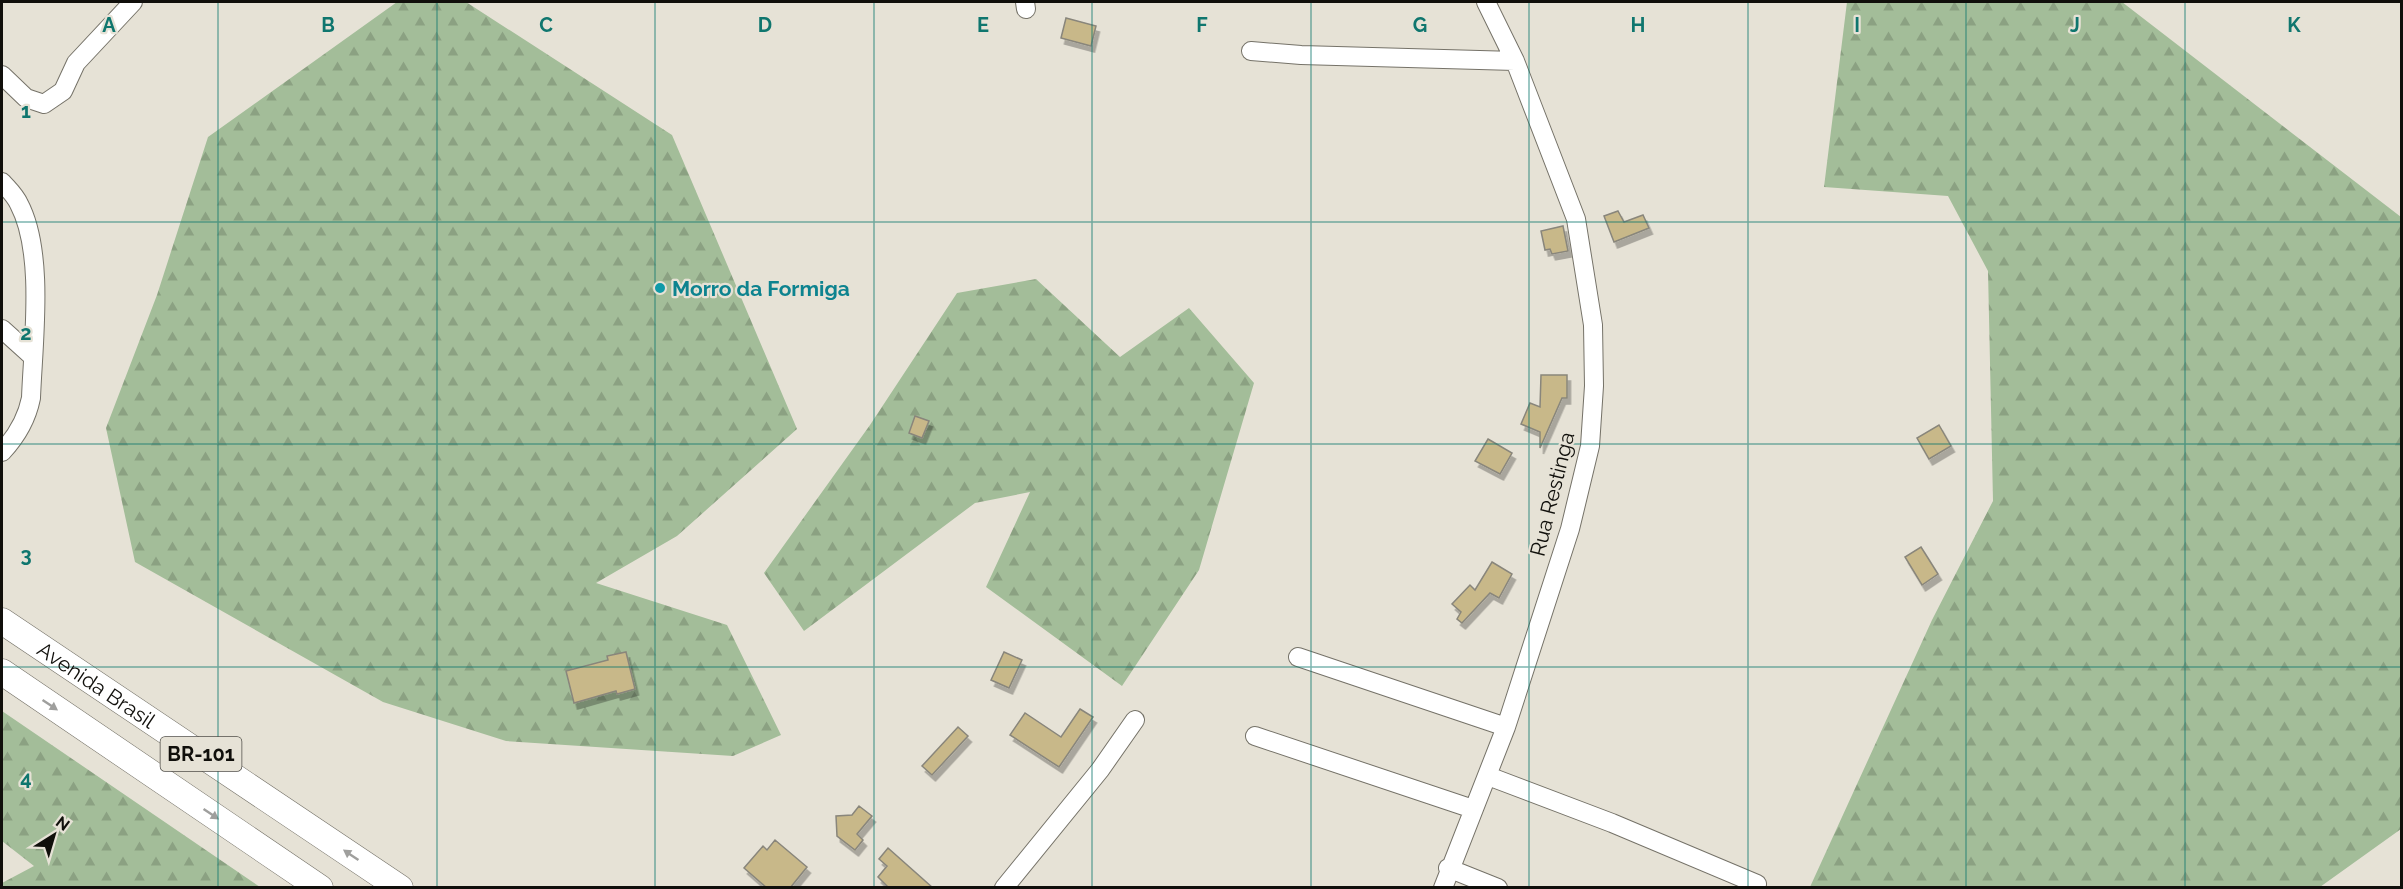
<svg xmlns="http://www.w3.org/2000/svg" width="2403" height="889" font-family="Raleway,sans-serif">
<style>
.forest{fill:url(#forest-firs)}
.building{fill:#c8b889;stroke:#89867b;stroke-width:1.5;filter:url(#shadow)}
.lines{fill:none;stroke-linecap:round;stroke-linejoin:round}
.minor-casing{stroke:#757268;stroke-width:20}
.highway-casing{stroke:#757268;stroke-width:27}
.minor{stroke:#fff;stroke-width:18}
.highway{stroke:#fff;stroke-width:26}
.oneway{fill:#9f9f9d}
.grid{fill:none;stroke:#0f766e;stroke-width:1.5;stroke-opacity:0.55}
.culture-dot{fill:#0f9aa8;stroke:#e6e2d6;stroke-width:2}
.labels{text-anchor:middle;dominant-baseline:central;stroke-width:4.5;stroke-linejoin:round;paint-order:stroke}
.shield{fill:#e6e2d6;stroke:#504e48;stroke-width:1.5}
.shield-label{font-size:20px;font-weight:bold;fill:#100f0b}
.culture-label{font-size:21px;font-weight:bold;fill:#0d838f;stroke:#e6e2d6;text-anchor:start}
.street-label{font-size:21px;fill:#100f0b;stroke:#e6e2d6}
.grid-label{font-size:20px;text-anchor:middle;font-weight:bold;fill:#0f766e;stroke:#e6e2d6;stroke-width:4.5;stroke-linejoin:round;paint-order:stroke}
</style>
<defs>
<pattern id="forest-firs" width="22" height="20" patternUnits="userSpaceOnUse" patternTransform="scale(1.5)"><rect width="22" height="20" fill="#a3bd99"/><path d="M5 1l3.5 6h-7zM16 11l3.5 6h-7z" fill="#8ba182"/></pattern>
<filter id="shadow"><feDropShadow dx="3.5" dy="6" stdDeviation="0" flood-color="#0004"/></filter>
</defs>
<rect width="100%" height="100%" fill="#e6e2d6"/>
<path class="forest" d="M397 2H466L672 135 797 429 677 536 596 583 727 625 781 735 733 756 506 741 383 702 135 562 106 428 157 295 208 137Z
M1847 2H2122L2401 217V829L2320 887H1810L1932 620 1993 501 1988 271 1948 196 1824 187Z
M1036 279 1120 357 1189 308 1254 383 1199 570 1122 686 986 587 1030 492 975 503 804 631 764 573 870 425 957 293Z
M2 711 260 887H2V883L34 866 2 841Z"/>
<path class="building" d="M1066 18 1096 26 1091 46 1061 38Z
M1618 211 1624 222 1643 215 1649 228 1614 242 1604 216Z
M1563 226 1568 251 1552 254 1550 249 1545 250 1541 231Z
M1541 375H1567V398H1562L1540 448V432L1521 424 1530 403 1540 407Z
M915 416 929 421 922 438 909 433Z
M1939 425 1951 446 1929 459 1917 438Z
M1488 439 1512 453 1500 474 1475 461Z
M1921 547 1938 574 1922 585 1905 557Z
M1492 562 1512 574 1499 598 1490 593 1462 623 1457 619 1461 612 1452 604 1470 585 1475 590Z
M626 652 635 689 617 694 616 691 574 703 566 671 608 660 607 656Z
M1004 652 1022 660 1009 688 991 680Z
M1080 709 1093 717 1059 767 1010 735 1025 713 1061 737Z
M958 727 968 736 932 775 922 766Z
M859 806 872 816 857 834 863 840 855 850 837 836 836 816 852 815Z
M775 840 807 867 790 888H767L744 868 763 846 767 850Z
M888 848 933 888H889L878 877 887 866 879 859Z"/>
<g class="lines">
<g class="minor-casing">
<path id="minor" d="M1025 2 1026 9
M1251 51 1301 55 1515 61
M2 75 26 98 44 104 63 91 76 63 133 2
M2 182C8 189 15 195 19 204 45 253 33 343 31 398 27 418 16 437 2 452
M2 329 32 356
M1298 657 1506 727
M1255 736 1473 809
M1488 776 1612 823 1757 884
M1448 868 1498 888
M1004 888 1100 770 1135 720
M1443 888 1506 727 1570 529 1590 446 1594 386 1593 325 1576 219 1515 61 1486 2"/>
</g>
<g class="highway-casing">
<g id="highway">
<path id="s1" d="M2 621 400 888"/>
<path d="M2 672 320 888"/>
</g>
</g>
<use href="#minor" class="minor"/>
<use href="#highway" class="highway"/>
</g>
<defs><path id="oneway-solid" d="M-6-.8H1V-3.2L6.5 0L1 3.2V.8H-6Z" transform="scale(1.5)"/></defs>
<g class="oneway">
<use href="#oneway-solid" transform="translate(50 705) rotate(34)"/>
<use href="#oneway-solid" transform="translate(211 814) rotate(34)"/>
<use href="#oneway-solid" transform="translate(351 855) rotate(-146)"/>
</g>
<path class="grid" d="M218 2V888M437 2V888M655 2V888M874 2V888M1092 2V888M1311 2V888M1529 2V888M1748 2V888M1966 2V888M2185 2V888M2 222H2402M2 444H2402M2 667H2402"/>
<circle class="culture-dot" cx="660" cy="288" r="6"/>
<g class="labels">
<rect class="shield" x="160.5" y="737" width="81" height="34" rx="4.5"/>
<g class="shield-label">
<text x="201" y="754">BR-101</text>
</g>
<g class="culture-label">
<text x="672" y="288">Morro da Formiga</text>
</g>
<g class="street-label">
<text transform="translate(1552 494) rotate(-76)">Rua Restinga</text>
<text stroke="none"><textPath href="#s1" startOffset="114">Avenida Brasil</textPath></text>
</g>
</g>
<g class="grid-label">
<text x="109" y="32">A</text>
<text x="328" y="32">B</text>
<text x="546" y="32">C</text>
<text x="765" y="32">D</text>
<text x="983" y="32">E</text>
<text x="1202" y="32">F</text>
<text x="1420" y="32">G</text>
<text x="1638" y="32">H</text>
<text x="1857" y="32">I</text>
<text x="2075" y="32">J</text>
<text x="2294" y="32">K</text>
<text x="26" y="118">1</text>
<text x="26" y="340">2</text>
<text x="26" y="562">3</text>
<text x="26" y="785">4</text>
</g>
<rect width="2403" height="889" fill="none" stroke="#100f0b" stroke-width="6"/>
<g transform="translate(54 835) rotate(37)" stroke="#e6e2d6" stroke-width="4.5" paint-order="stroke">
<path d="M0-4.5L10 22L0 15L-10 22Z" fill="#100f0b"/>
<text y="-9" font-size="16" font-weight="bold" text-anchor="middle" fill="#100f0b">N</text>
</g>
</svg>
